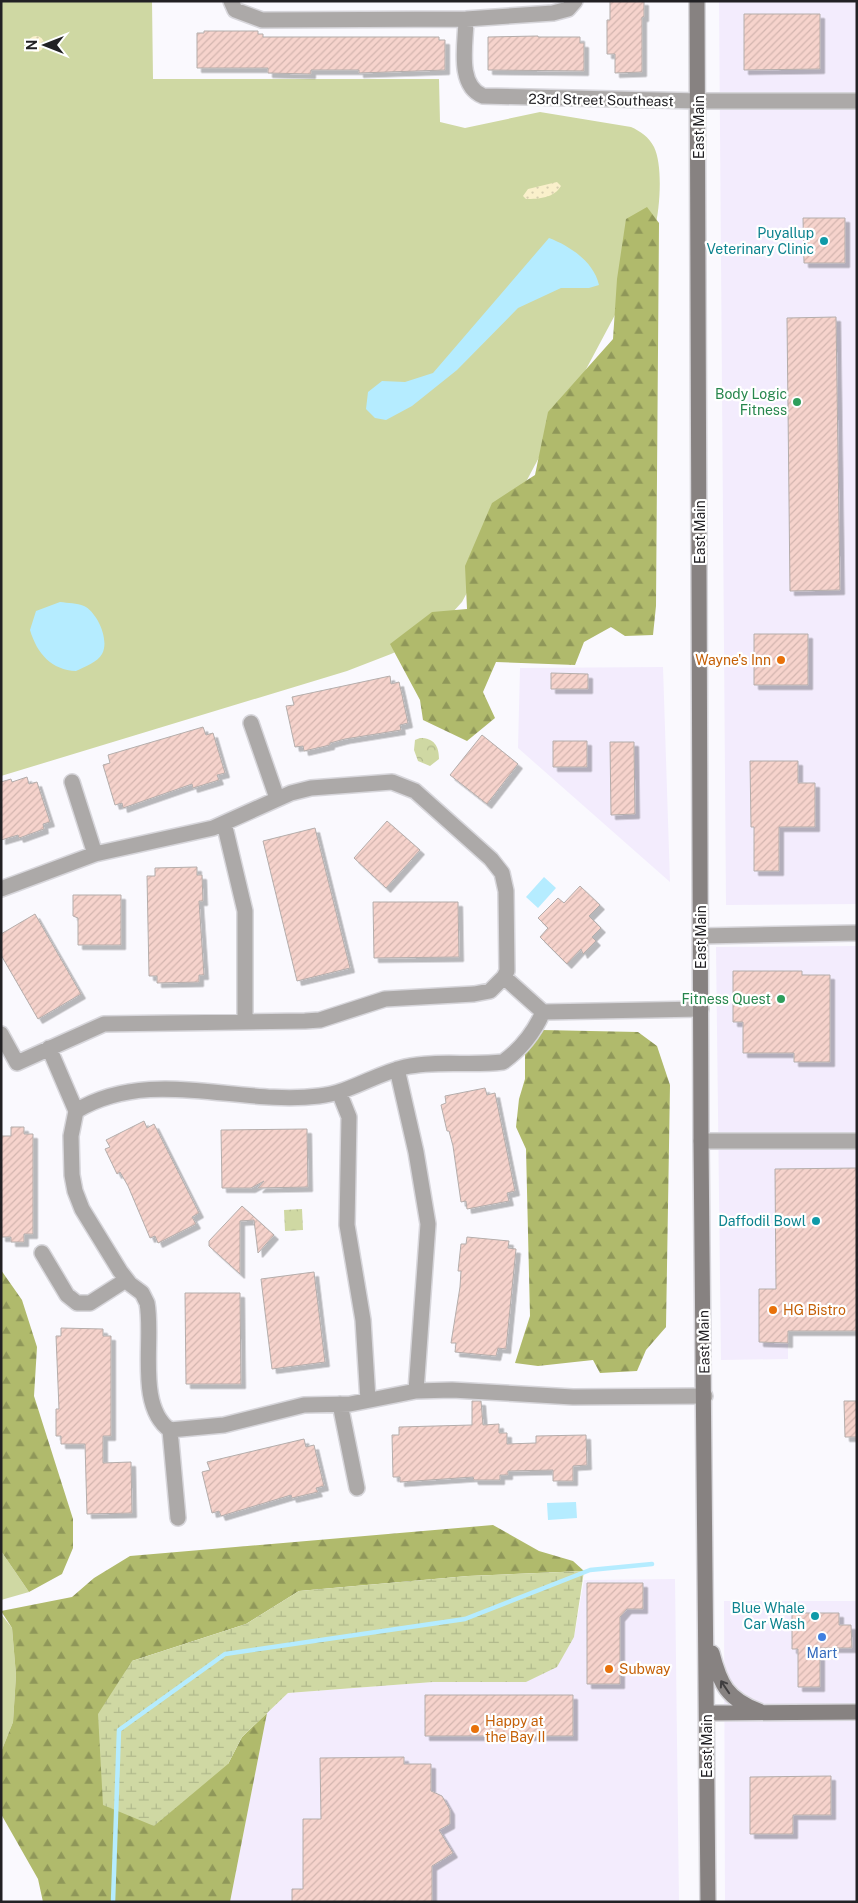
<svg xmlns="http://www.w3.org/2000/svg" width="858" height="1903" font-family="'Public Sans',sans-serif">
<style>
.commercial{fill:#f3ecfd}
.grass{fill:#cfd8a3}
.forest{fill:url(#forest-firs)}
.wetland{fill:url(#wetland-marsh)}
.sand{fill:url(#sand-dots)}
.park{fill:url(#park-crowns)}
.water{fill:#b5ecff}
.lines{fill:none;stroke-linecap:round;stroke-linejoin:round}
.stream{stroke:#b5ecff;stroke-width:4.5}
.building{fill:url(#building-hatch);stroke:#b4adab;filter:url(#shadow)}
.street-casing{stroke:#d7d6db;stroke-width:18}
.secondary-casing{stroke:#d7d6db;stroke-width:18}
.street{stroke:#aca9a8;stroke-width:15}
.secondary{stroke:#878281;stroke-width:15}
.oneway{stroke:#403e40}
.culture-dot{fill:#0f9aa8;stroke:#fff;stroke-width:2}
.leisure-dot{fill:#2e9e5b;stroke:#fff;stroke-width:2}
.food-dot{fill:#e8710a;stroke:#fff;stroke-width:2}
.shop-dot{fill:#3f7fe0;stroke:#fff;stroke-width:2}
.labels{text-anchor:middle;dominant-baseline:central;stroke-width:4.5;stroke-linejoin:round;paint-order:stroke}
.street-label{font-size:14px;fill:#222124;stroke:#fff}
.culture-label{font-size:14px;fill:#0d838f;stroke:#fff;text-anchor:end}
.leisure-label{font-size:14px;fill:#27864d;stroke:#fff;text-anchor:end}
.food-label{font-size:14px;fill:#c56008;stroke:#fff;text-anchor:start}
.shop-label{font-size:14px;fill:#366cbe;stroke:#fff}
</style>
<defs>
<pattern id="forest-firs" width="22" height="20" patternUnits="userSpaceOnUse" patternTransform="scale(1.25)"><rect width="22" height="20" fill="#b0ba6c"/><path d="M5 1l3.5 6h-7zM16 11l3.5 6h-7z" fill="#8f9759"/></pattern>
<pattern id="wetland-marsh" width="20" height="14" patternUnits="userSpaceOnUse" patternTransform="scale(1.25)"><rect width="20" height="14" fill="#cfd8a3"/><path d="M1 5h8M5 5V1M11 12h8M15 12V8" fill="none" stroke="#b1b98c"/></pattern>
<pattern id="sand-dots" width="8" height="8" patternUnits="userSpaceOnUse" patternTransform="scale(1.25)"><rect width="8" height="8" fill="#faf0cb"/><path d="M2 2h.1M6 6h.1" fill="none" stroke="#d6ceae" stroke-width="1.8" stroke-linecap="round"/></pattern>
<pattern id="park-crowns" width="20" height="18" patternUnits="userSpaceOnUse" patternTransform="scale(1.25)"><rect width="20" height="18" fill="#cfd8a3"/><path d="M2 6a3 3 0 1 1 6 0M12 15a3 3 0 1 1 6 0" fill="none" stroke="#b1b98c"/></pattern>
<pattern id="building-hatch" width="6" height="6" patternUnits="userSpaceOnUse" patternTransform="scale(1.25)"><rect width="6" height="6" fill="#f6d3cc"/><path d="M-1 1l2-2M0 6l6-6M5 7l2-2" fill="none" stroke="#d3b5af"/></pattern>
<filter id="shadow"><feDropShadow dx="4.5" dy="4.5" stdDeviation="0" flood-color="#0004"/></filter>
</defs>
<rect width="100%" height="100%" fill="#faf9fe"/>
<path class="commercial" d="M719 1H857V904L726 905Z
M663 667 670 882 518 748 520 668Z
M857 946V1283L788 1284V1359L721 1360 716 947Z
M675 1579 679 1902H230L267 1713 288 1693 433 1682H526L574 1637 584 1580Z
M724 1601H857V1902H725Z"/>
<path class="grass" d="M1 1H152L153 79H439L440 122 465 128 540 112 631 127C640 131 649 137 654 147 663 165 660 208 655 228 652 242 645 255 640 268L462 602 442 624 422 640 391 654 347 671 1 776Z
M1 1551 29 1592 1 1600Z
M1 1614 12 1628 16 1675 13 1722 1 1752Z"/>
<path class="forest" d="M647 207 659 223 656 606 653 635 625 636 611 627 584 642 575 665 496 662 483 692 495 718 467 741 423 720 420 700 390 644 432 612 467 609 465 566 492 503 535 475 548 412 613 339 617 279 626 219Z
M542 1030 638 1032 657 1046 670 1085 666 1327 646 1350 637 1371 600 1373 593 1360 538 1366 515 1363 530 1316 526 1149 516 1127 519 1099 525 1079V1051Z
M1 1270 22 1300 37 1347 34 1396 73 1519V1548L62 1574 29 1592 1 1551Z
M493 1525 539 1551 573 1561 584 1571 468 1576 299 1591 246 1624 132 1661 228 1764 242 1737 267 1713 230 1902H43L38 1879 1 1814V1752L13 1722 16 1675 12 1628 1 1611 72 1597 94 1578 130 1556Z"/>
<path class="wetland" d="M584 1571 574 1637 557 1667 526 1682H433L288 1693 242 1737 228 1764 154 1826 103 1805 98 1714 132 1661 246 1624 299 1591 468 1576Z"/>
<path class="sand" d="M28 44a8 8 0 1 1 16 0a8 8 0 1 1-16 0Z
M557 182 561 186C554 198 539 199 526 199L523 196 528 189Z"/>
<path class="park" d="M420 738C434 738 439 746 439 759L430 766 418 761 414 750 415 740Z
M302 1209 303 1230 285 1231 284 1210Z"/>
<path class="water" d="M549 238C570 246 594 262 599 285L589 288H561L518 308 457 370 412 406 386 420 375 418 366 409 368 392 382 381 405 382 433 373Z
M60 602C68 603 77 603 84 606 97 612 110 640 102 654 98 662 84 667 76 671 52 670 37 654 30 630L36 611Z
M544 877 556 888 538 908 526 897Z
M576 1502 577 1518 548 1520 547 1503Z"/>
<g class="lines">
<path class="stream" d="M113 1902 119 1730 225 1654 465 1619 590 1570 652 1564"/>
</g>
<path class="building" d="M610 1H644V17H642V72L615 73V54H607V20H610Z
M744 14H820V69L744 70Z
M204 31H258V34H263V37H439V40H445V70L359 73V70H311V74L268 73V68H197V33H204Z
M538 36V37H580V43H584V71L488 70V37Z
M803 218H845V263H804Z
M836 317 840 590 790 591 787 318Z
M754 634H808V685H754Z
M551 673 588 674V689H551Z
M390 676 391 684 399 682 402 695 408 723 400 725 401 730 345 739 330 743V745L304 751 303 746 295 747 286 706 294 705 292 697Z
M203 727 206 735 213 733 225 773 217 775 219 780 193 788 192 784 123 808 122 803 115 805 103 765 110 763 108 755Z
M482 735 518 764 487 804 450 775Z
M553 741H587V767H553Z
M610 742H634L635 814 611 815Z
M750 761H798V783H815V827H779V871H754V827H751Z
M27 777 29 784 37 782 50 822 43 824 44 829 19 838 18 835 1 840V782L11 779 12 782Z
M387 821 420 850 386 888 354 858Z
M315 828 350 968 297 981 263 841Z
M197 867V875H202L203 901H199L204 975H199V982L157 983V976H149L147 876H155V868Z
M580 886 600 905 589 916 601 928 592 937 596 941 583 954 581 949 567 964 540 937 548 928 538 918 558 898 564 903Z
M73 895H121V945H78V918L73 916Z
M373 902H458L459 957 374 958Z
M35 914 81 994 38 1019 1 955V934Z
M733 971H802V975H830V1062H794V1053H743V1022H733Z
M485 1088 487 1095 495 1093 515 1191 507 1193 509 1201 467 1209 466 1201 461 1202 453 1146 449 1131H447L441 1105 446 1103 445 1096Z
M144 1121 147 1128 154 1124 199 1213 192 1217 196 1224 158 1243 155 1236 150 1238 128 1186 120 1172 117 1174 105 1149 110 1147 106 1140Z
M11 1127H24V1134H33V1234H24V1242H11V1237H1V1136H11Z
M307 1129 308 1187 258 1188 264 1181 251 1188H222L221 1130Z
M857 1168V1331H788V1343L759 1342V1289H776L775 1169Z
M242 1206 274 1235 258 1253 254 1220 240 1221V1274L209 1246V1241Z
M467 1237 509 1241 508 1248 516 1249 506 1349 498 1348 496 1356 455 1352 456 1343H451L460 1287 461 1271H458L461 1244H466Z
M314 1272 325 1362 272 1369 261 1279Z
M185 1293H240L241 1384H186Z
M61 1328 103 1329V1336H111V1436H103V1463L131 1462 132 1513 87 1514 85 1444H61V1436H56V1409H59L56 1336H61Z
M472 1401H481L483 1425 499 1424V1433H507V1444L536 1443V1436L586 1435 587 1465 573 1466V1481H553V1470L508 1471V1475H500V1480H474L473 1477 400 1482V1477H393L392 1435H399V1427L472 1425Z
M844 1401H857V1437H845Z
M304 1439 306 1447 314 1445 324 1486 316 1488 318 1492 292 1498 291 1495 221 1516 219 1511 212 1513 202 1472 210 1470 207 1462Z
M587 1583H643V1609H627L620 1617V1684H587Z
M792 1613H839V1625H851L852 1648H820V1687H798V1649H792Z
M425 1695H573V1736H425Z
M404 1757V1764H431V1791L442 1796 450 1810V1824L439 1830 453 1853 432 1866V1902H292V1889H303V1819H321L320 1758Z
M831 1776V1815H793V1834H750V1777Z"/>
<g class="lines">
<g class="street-casing">
<path id="street" d="M231 1 235 10 262 20 466 19 553 13 568 9 575 1
M466 19C466 42 456 85 483 96L699 101H857
M251 723 277 798
M72 782 95 854
M224 823 245 911V1022
M1 889 95 854 213 828 291 793 311 788 392 782 415 791 491 859 502 873 506 891 507 971 504 977 490 991 474 994 385 999 320 1020 305 1021 104 1024 17 1063 1 1034
M701 936 857 933
M504 977 543 1012 701 1009
M49 1048 76 1111 71 1136 72 1175 75 1191 82 1209 120 1271 130 1284 142 1293 147 1303C154 1339 136 1406 170 1430L178 1518
M397 1069 416 1152 428 1224 416 1391
M339 1092 349 1117 347 1225 363 1320 368 1400
M76 1111C151 1066 238 1106 319 1096 349 1093 375 1074 405 1067 436 1060 471 1066 503 1062 521 1049 534 1033 543 1012
M701 1141H857
M42 1253 67 1295 77 1303H90L126 1280
M340 1404 357 1488
M170 1430 224 1425 304 1405 350 1404 416 1391 452 1390 573 1397 705 1396"/>
</g>
<g class="secondary-casing">
<path id="secondary" d="M697 1 701 1141 708 1902
M712 1653C720 1684 727 1699 759 1711
M707 1713 857 1712"/>
</g>
<use href="#street" class="street"/>
<use href="#secondary" class="secondary"/>
</g>
<defs><path id="oneway-shaft" d="M-6 0H5M1.5-3L5.5 0L1.5 3" fill="none" stroke-width="1.6" stroke-linecap="round" stroke-linejoin="round" transform="scale(1.25)"/></defs>
<use class="oneway" href="#oneway-shaft" transform="translate(725 1687) rotate(-124)"/>
<g class="culture-dot">
<circle cx="824" cy="241" r="5"/>
<circle cx="816" cy="1221" r="5"/>
<circle cx="815" cy="1616" r="5"/>
</g>
<g class="leisure-dot">
<circle cx="797" cy="402" r="5"/>
<circle cx="781" cy="999" r="5"/>
</g>
<g class="food-dot">
<circle cx="781" cy="660" r="5"/>
<circle cx="773" cy="1310" r="5"/>
<circle cx="609" cy="1669" r="5"/>
<circle cx="475" cy="1729" r="5"/>
</g>
<circle class="shop-dot" cx="822" cy="1637" r="5"/>
<g class="labels">
<g class="street-label">
<text transform="translate(601 100) rotate(1)">23rd Street Southeast</text>
<text transform="translate(699 127) rotate(-90)">East Main</text>
<text transform="translate(700 532) rotate(-90)">East Main</text>
<text transform="translate(701 937) rotate(-90)">East Main</text>
<text transform="translate(704 1342) rotate(-91)">East Main</text>
<text transform="translate(707 1746) rotate(-90)">East Main</text>
</g>
<g class="culture-label">
<text x="814" y="233">Puyallup<tspan x="814" dy="16">Veterinary Clinic</tspan></text>
<text x="806" y="1221">Daffodil Bowl</text>
<text x="805" y="1608">Blue Whale<tspan x="805" dy="16">Car Wash</tspan></text>
</g>
<g class="leisure-label">
<text x="787" y="394">Body Logic<tspan x="787" dy="16">Fitness</tspan></text>
<text x="771" y="999">Fitness Quest</text>
</g>
<g class="food-label">
<text x="771" y="660" text-anchor="end">Wayne's Inn</text>
<text x="783" y="1310">HG Bistro</text>
<text x="619" y="1669">Subway</text>
<text x="485" y="1721">Happy at<tspan x="485" dy="16">the Bay II</tspan></text>
</g>
<g class="shop-label">
<text x="822" y="1653">Mart</text>
</g>
</g>
<rect width="858" height="1903" fill="none" stroke="#222124" stroke-width="5"/>
<g transform="translate(45 45) rotate(270)" stroke="#ffffff" stroke-width="4" paint-order="stroke">
<path d="M0-4L9 19L0 12L-9 19Z" fill="#222124"/>
<text y="-8" font-size="14" font-weight="bold" text-anchor="middle" fill="#222124">N</text>
</g>
</svg>
